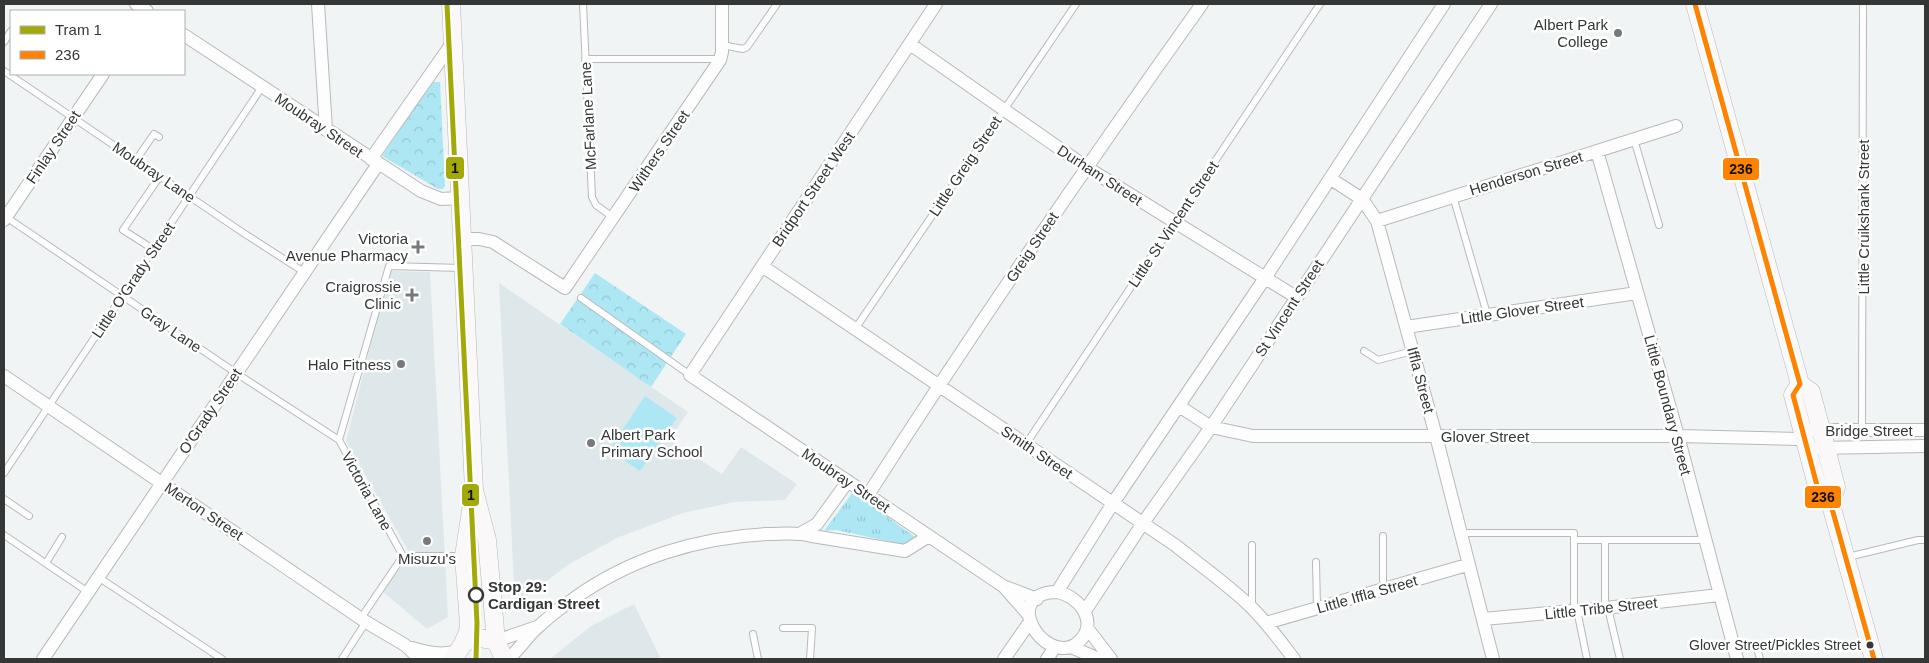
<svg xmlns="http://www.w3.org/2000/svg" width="1929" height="663" font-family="Arial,sans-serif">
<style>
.built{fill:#dee7e9}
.grass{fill:url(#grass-tufts)}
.park{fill:url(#park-crowns)}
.garden{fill:#ade7f4}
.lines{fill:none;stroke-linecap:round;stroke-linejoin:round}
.lane-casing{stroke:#b7b9ba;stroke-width:8}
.street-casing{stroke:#b7b9ba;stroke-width:14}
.secondary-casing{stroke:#b7b9ba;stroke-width:19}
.lane{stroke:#fdfdfe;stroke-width:6}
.street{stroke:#fdfdfe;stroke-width:12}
.secondary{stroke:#faf8f8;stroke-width:18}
.bus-1-casing{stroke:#fff;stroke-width:9}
.bus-1{stroke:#ff8200;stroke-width:5}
.tram-1-casing{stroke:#fff;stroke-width:9}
.tram-1{stroke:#a2a908;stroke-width:5}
.poi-dot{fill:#77797a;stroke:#fff;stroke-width:2}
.stop-dot{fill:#fff;stroke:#353737;stroke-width:2.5}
.bus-dot{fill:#353737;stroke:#fff;stroke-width:2}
.labels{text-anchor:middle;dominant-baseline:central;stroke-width:5;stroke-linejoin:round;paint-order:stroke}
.bus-label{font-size:14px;fill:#353737;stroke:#fff;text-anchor:end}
.poi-label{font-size:15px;fill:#353737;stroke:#fff;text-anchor:end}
.street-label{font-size:15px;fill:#353737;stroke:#fff}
.stop-label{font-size:15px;font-weight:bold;fill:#353737;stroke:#fff;text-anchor:start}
.line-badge{stroke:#fff;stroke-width:2}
.pale-badge-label{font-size:14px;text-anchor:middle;font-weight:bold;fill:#111}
</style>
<defs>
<pattern id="grass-tufts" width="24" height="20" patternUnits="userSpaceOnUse" patternTransform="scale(1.25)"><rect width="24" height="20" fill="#ade7f4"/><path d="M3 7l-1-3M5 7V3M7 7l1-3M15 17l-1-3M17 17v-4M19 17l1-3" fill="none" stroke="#95c7d2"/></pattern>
<pattern id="park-crowns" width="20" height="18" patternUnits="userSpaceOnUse" patternTransform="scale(1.25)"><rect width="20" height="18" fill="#ade7f4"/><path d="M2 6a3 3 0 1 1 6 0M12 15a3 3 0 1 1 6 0" fill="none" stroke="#95c7d2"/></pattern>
</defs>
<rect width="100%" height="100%" fill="#f1f4f5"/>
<path class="built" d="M390 271 430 272 448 617 427 629 382 591 410 554 346 441Z
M499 283 688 412 670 439 688 452 722 474 741 447 797 484 785 500 734 502 683 513 619 537 569 564 515 605Z
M634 604 660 657 656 659H550L591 626Z"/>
<path class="grass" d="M853 492 915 537 906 545 836 530 824 531Z"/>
<path class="park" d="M434 82H440L445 186 443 189H438L382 156 428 88Z
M595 273 686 334 651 387 560 324Z"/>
<path class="garden" d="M645 396 677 418 640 471 609 450Z"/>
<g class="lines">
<g class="lane-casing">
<path id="lane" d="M583 4 592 197 596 205 614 218
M4 42 11 31
M722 45 743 49 747 47 777 4
M585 59H721
M4 71 242 232 304 272
M1634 139 1659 225
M136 160 154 134 159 137
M1453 196 1487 314
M6 217 236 373 339 440
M153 249 123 230 160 176
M581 298 690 375
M855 329 1076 4
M1364 351 1378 360 1413 351
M1862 430 1863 4
M1026 444 1320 4
M4 473 262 87
M4 499 29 516
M1461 533H1574V611
M4 535 88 592
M1383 536V589
M1574 540H1605V608
M1605 540H1704
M1252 545V606
M403 556 339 440 389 266 462 268
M403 556H462
M1848 557 1918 540H1925
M1316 562 1317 608
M46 563 62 537
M98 577 222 659
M1608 608 1620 659
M1577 610 1587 659
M361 618 403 556
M783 628H812L810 659
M753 634 758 659
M1756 644 1760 659
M342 659 366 622"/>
</g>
<g class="street-casing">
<path id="street" d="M136 4 147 11
M318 4 326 130
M936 4 690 375 1003 586 1037 599
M184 35 421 191 441 199 460 198
M910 44 1086 167 1296 297
M1597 151 1678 436 1737 659
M371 159 453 42
M1331 179 1362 199 1377 221 1436 436 1493 659
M4 220 103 74
M1377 221 1676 126
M462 239H479L493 242 565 288 720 60 722 52V4
M762 266 1175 545C1201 566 1229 585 1252 608 1268 624 1281 642 1294 659
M1406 327 1637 293
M4 376 366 622 405 645 420 659
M1179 406 1211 427 1253 436H1678L1799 439
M1813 430H1925
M1818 448 1925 446
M868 495C975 328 1087 165 1202 4
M801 533 817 524 848 481
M1005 588 1028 614
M1057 592 1113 503 1265 278 1444 4
M1057 592C1082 597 1101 626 1075 645 1042 663 1000 593 1057 592Z
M1085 611 1143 523 1211 427 1491 4
M1483 619 1605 608 1719 595
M1266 623 1467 565
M1087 628 1111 659
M496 641 537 627
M1071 647 1099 659
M412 648C427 653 442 656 458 651
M43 659 378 164
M508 659C520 649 527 636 539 626 549 617 560 608 572 600 628 559 698 537 767 534 783 534 798 532 812 536L905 551 929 536
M1004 659 1029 623
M1047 659 1055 647"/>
</g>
<g class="secondary-casing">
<path id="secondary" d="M451 4 474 490 487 540 496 641
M1695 4 1800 384 1811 392 1826 448 1836 487 1831 505
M1800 384 1793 395 1819 493 1831 505 1874 659
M463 644 468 632 469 624 464 556 473 498
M453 659 463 644 474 637 496 641 504 659"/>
</g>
<use href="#lane" class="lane"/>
<use href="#street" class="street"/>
<use href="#secondary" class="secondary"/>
<g class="bus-1-casing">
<path id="bus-1" d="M1695 4 1800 384 1793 395 1819 493 1831 505 1874 659"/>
</g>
<use href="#bus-1" class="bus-1"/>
<g class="tram-1-casing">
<path id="tram-1" d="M447 4 477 623 476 659"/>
</g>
<use href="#tram-1" class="tram-1"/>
</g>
<g class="poi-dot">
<circle cx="1618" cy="33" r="5"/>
<path d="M415.5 239.5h5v5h5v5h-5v5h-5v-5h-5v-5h5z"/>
<path d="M409.5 287.5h5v5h5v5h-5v5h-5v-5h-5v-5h5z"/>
<circle cx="401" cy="364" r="5"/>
<circle cx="591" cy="443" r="5"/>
<circle cx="427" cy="541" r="5"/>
</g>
<circle class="stop-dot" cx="476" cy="595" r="7"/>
<circle class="bus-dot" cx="1870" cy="645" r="4.5"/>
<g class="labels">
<g class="bus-label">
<text x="1861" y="645">Glover Street/Pickles Street</text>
</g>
<g class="poi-label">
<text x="1608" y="24">Albert Park<tspan x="1608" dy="17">College</tspan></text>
<text x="408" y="238">Victoria<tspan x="408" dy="17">Avenue Pharmacy</tspan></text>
<text x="401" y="286">Craigrossie<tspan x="401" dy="17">Clinic</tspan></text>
<text x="391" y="364">Halo Fitness</text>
<text x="601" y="434" text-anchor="start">Albert Park<tspan x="601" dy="17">Primary School</tspan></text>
<text x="427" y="558" text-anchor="middle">Misuzu's</text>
</g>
<g class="street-label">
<text transform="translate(588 116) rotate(-93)">McFarlane Lane</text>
<text transform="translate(319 125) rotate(34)">Moubray Street</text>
<text transform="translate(53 147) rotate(-56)">Finlay Street</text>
<text transform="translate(659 151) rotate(-56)">Withers Street</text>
<text transform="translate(965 166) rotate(-56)">Little Greig Street</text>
<text transform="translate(154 172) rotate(34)">Moubray Lane</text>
<text transform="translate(1526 173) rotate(-17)">Henderson Street</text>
<text transform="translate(1100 175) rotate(33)">Durham Street</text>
<text transform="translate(813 189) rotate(-56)">Bridport Street West</text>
<text transform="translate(1863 217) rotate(-90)">Little Cruikshank Street</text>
<text transform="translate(1173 224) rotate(-56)">Little St Vincent Street</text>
<text transform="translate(1032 247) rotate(-56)">Greig Street</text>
<text transform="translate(133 280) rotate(-56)">Little O'Grady Street</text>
<text transform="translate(1289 308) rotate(-57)">St Vincent Street</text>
<text transform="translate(1522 310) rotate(-8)">Little Glover Street</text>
<text transform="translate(171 329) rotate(34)">Gray Lane</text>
<text transform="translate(1421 380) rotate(75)">Iffla Street</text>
<text transform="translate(1668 405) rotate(75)">Little Boundary Street</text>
<text transform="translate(210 411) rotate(-56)">O'Grady Street</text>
<text x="1869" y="430">Bridge Street</text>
<text x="1485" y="436">Glover Street</text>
<text transform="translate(1037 452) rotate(34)">Smith Street</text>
<text transform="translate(846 480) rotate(34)">Moubray Street</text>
<text transform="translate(367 491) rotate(61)">Victoria Lane</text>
<text transform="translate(204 511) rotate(34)">Merton Street</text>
<text transform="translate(1367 594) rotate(-16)">Little Iffla Street</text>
<text transform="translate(1601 608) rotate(-6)">Little Tribe Street</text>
</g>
<g class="stop-label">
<text x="488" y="586">Stop 29:<tspan x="488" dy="17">Cardigan Street</tspan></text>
</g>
</g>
<g class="line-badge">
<rect x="445" y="156" width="20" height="24" rx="5" fill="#a2a908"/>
<rect x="1722" y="157" width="38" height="24" rx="5" fill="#ff8200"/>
<rect x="461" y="483" width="19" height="24" rx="5" fill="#a2a908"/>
<rect x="1804" y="485" width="38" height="24" rx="5" fill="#ff8200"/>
</g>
<g class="pale-badge-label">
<text x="455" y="173">1</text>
<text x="1741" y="174">236</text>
<text x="471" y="500">1</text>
<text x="1823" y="502">236</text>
</g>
<rect width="1929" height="663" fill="none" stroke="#353737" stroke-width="10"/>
<rect x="10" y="10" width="175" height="65" fill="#ffffff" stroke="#aeafaf"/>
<rect x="20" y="26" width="25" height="8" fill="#a2a908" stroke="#aeafaf"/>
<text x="55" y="35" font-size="15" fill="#353737">Tram 1</text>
<rect x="20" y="51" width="25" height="8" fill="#ff8200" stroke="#aeafaf"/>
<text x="55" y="60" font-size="15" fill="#353737">236</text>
</svg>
